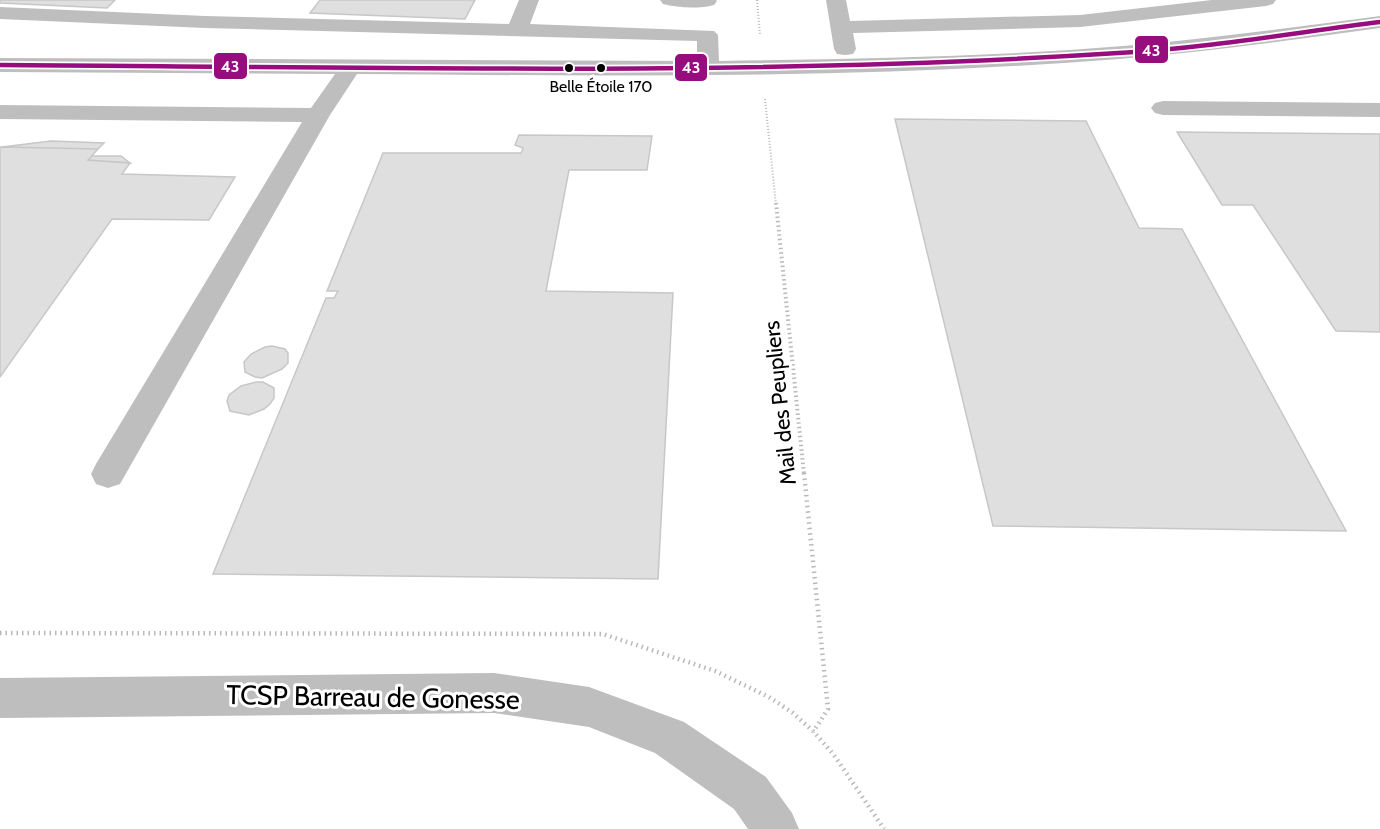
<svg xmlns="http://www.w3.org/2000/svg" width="1380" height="829" font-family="Cabin,sans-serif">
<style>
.building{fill:#dfdfdf;stroke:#c7c7c7;stroke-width:1.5}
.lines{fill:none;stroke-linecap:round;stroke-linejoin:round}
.path-far2{stroke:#b9b9b9;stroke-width:2;stroke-dasharray:1 2;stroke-linecap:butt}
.path-far1{stroke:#b9b9b9;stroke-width:4;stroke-dasharray:1.5 3;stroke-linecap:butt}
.path{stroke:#b9b9b9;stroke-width:4.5;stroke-dasharray:1.5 4;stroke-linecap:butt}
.minor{fill:#bebebe;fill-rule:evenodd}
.bus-1-casing{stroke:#fff;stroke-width:8}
.bus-1{stroke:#980d7d;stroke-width:4.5}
.bus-dot{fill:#000;stroke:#fff;stroke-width:2}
.labels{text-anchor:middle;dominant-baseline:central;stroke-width:6;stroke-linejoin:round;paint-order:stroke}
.far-bus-label{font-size:16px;fill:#000;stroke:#fff}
.street-label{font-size:22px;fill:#000;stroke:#fff}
.near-street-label{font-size:27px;fill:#000;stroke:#fff}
.line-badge{stroke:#fff;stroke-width:2}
.badge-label{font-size:16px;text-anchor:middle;font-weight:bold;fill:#fff}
</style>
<rect width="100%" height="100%" fill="#fff"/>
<path class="building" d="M0 0H115L107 8 0 3Z
M320 0H475L465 19 310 13Z
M895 119 1086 121 1139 228 1182 229 1346 531 993 526Z
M1177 132 1380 134V332L1336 331 1253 205H1222Z
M519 135 652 136 647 170H569L546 291 673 293 658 579 213 574 326 298H334L338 291H327L383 153H521L523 148 515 145Z
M51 141 104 143 98 149 2 147Z
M0 147 98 149 88 160 130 163 122 174 235 177 209 220 112 219 0 377Z
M92 156H121L130 163 88 160Z
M272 346 285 349 288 353V363L282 369 262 378 255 377 245 372 244 362 251 354 265 347Z
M256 382H263L274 388V398L270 404 264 409 249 415 230 411 227 401 229 395 241 386Z"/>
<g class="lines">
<path class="path-far2" d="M757 0 760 35
M765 99 776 205"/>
<path class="path-far1" d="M776 203 804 474"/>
<path class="path" d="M804 473 828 709 813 732
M0 633 603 634 715 671 769 697 793 713 814 732 834 755 884 829"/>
<path class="minor" d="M519 0H539L530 24 714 31 718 35 719 61C853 59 989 57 1123 46 1209 39 1294 27 1380 16V28C1293 40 1206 52 1119 59 866 79 611 76 357 74L330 115 120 484 108 488 96 484 91 474 96 464 302 122 0 119V105L311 108 335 74 0 72V58L697 61V41L205 28 0 19V7L205 16 509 24Z
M660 0H716L717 1 714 5C699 9 678 8 663 4Z
M826 0H846L850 21 1080 15 1212 0H1276L1273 4 1266 6 1080 27 853 33 856 49 853 54 845 55 837 54 834 49Z
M1163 101 1380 103V117L1163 115 1155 113 1151 108 1155 103Z
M494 673 589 687 684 722 766 777 792 813 799 829H748L734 809 655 753 589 727 494 713 0 718V678Z"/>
<g class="bus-1-casing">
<path id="bus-1" d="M0 65C372 67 746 77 1118 53 1206 48 1293 33 1380 22"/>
</g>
<use href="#bus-1" class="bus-1"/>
</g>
<g class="bus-dot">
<circle cx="569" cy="68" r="5"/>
<circle cx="601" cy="68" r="5"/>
</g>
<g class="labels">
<g class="far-bus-label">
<text x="601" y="86">Belle Étoile 170</text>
</g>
<g class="street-label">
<text transform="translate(780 403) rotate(-96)">Mail des Peupliers</text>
</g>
<g class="near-street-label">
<text transform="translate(373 697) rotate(1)">TCSP Barreau de Gonesse</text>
</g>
</g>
<g class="line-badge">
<rect x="1134" y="35" width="35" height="29" rx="6" fill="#980d7d"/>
<rect x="213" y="52" width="35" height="28" rx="6" fill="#980d7d"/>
<rect x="674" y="53" width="34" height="29" rx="6" fill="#980d7d"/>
</g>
<g class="badge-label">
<text x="1151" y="56">43</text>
<text x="230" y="72">43</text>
<text x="691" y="73">43</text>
</g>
</svg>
